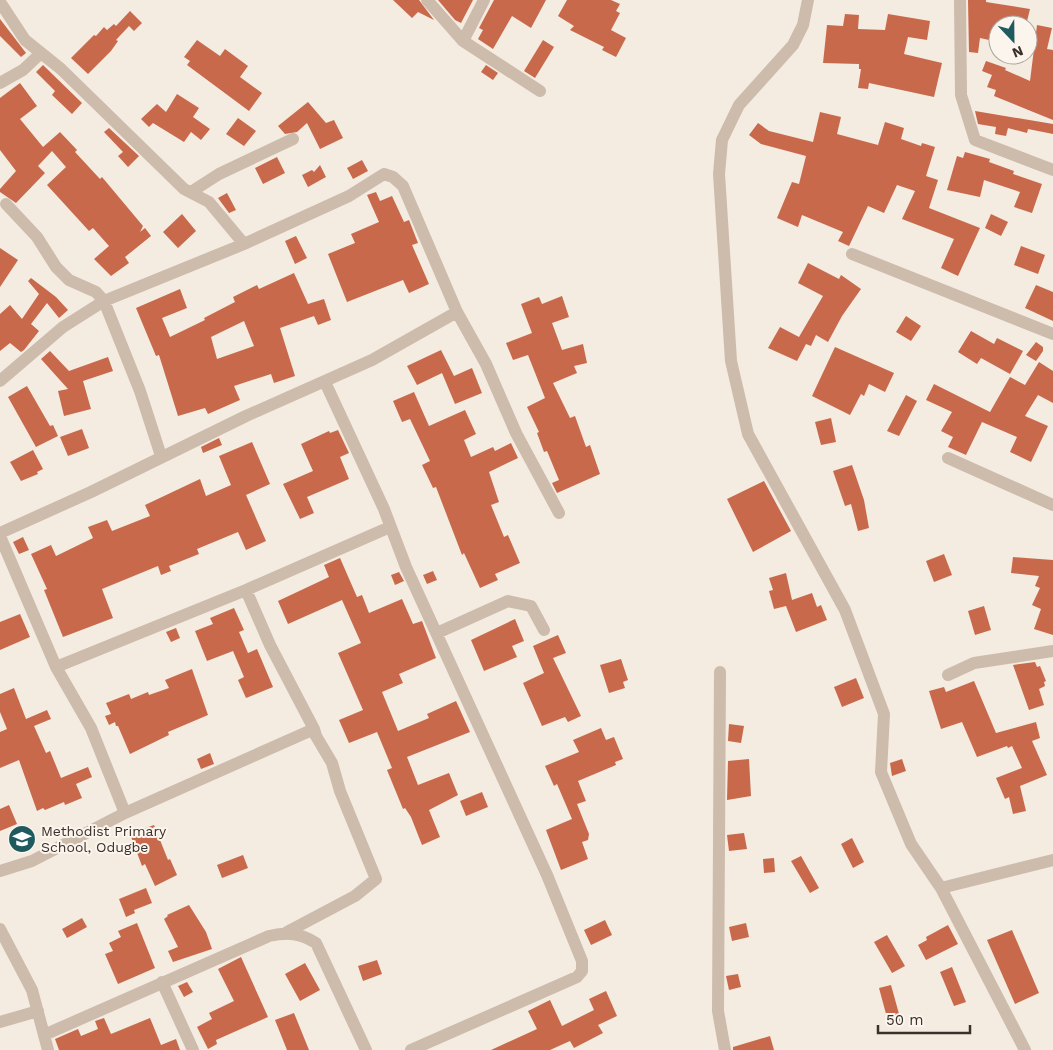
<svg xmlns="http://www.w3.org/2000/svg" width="1053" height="1050" font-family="'Work Sans',sans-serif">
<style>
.building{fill:#c8694b;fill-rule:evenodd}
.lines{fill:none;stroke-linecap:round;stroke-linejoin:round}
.street{stroke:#cdbbac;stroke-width:12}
.labels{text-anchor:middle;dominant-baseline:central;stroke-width:4;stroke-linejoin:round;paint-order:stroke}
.poi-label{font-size:14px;fill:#3b302b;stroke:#fbf5ee;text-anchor:start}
</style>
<rect width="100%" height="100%" fill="#f4ebe1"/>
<path class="building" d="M393 0H419L434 20 418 12 412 18Z
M438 0H473L461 23 455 20Z
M494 0H546L531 28 512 16 493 49 478 39 483 30 479 28Z
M567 0H611L620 4 616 11 620 13 611 30 626 38 616 57 602 50 604 47 570 30 574 26 558 16Z
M968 0H986V2L1030 9 1026 25H998V42L980 38 978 53 969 52Z
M130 11 142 23 134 31 129 26 116 40 118 41 111 51 88 74 71 58 94 35 96 36 104 27 107 30 114 24 116 26Z
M845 14 859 15 858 29 885 30 888 14 930 21 927 40 908 37 904 54 942 63 934 97 869 83 868 89 858 88 861 69H859V64L823 63 827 25 843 26Z
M0 19 26 53 21 57 0 36Z
M1037 25 1052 28 1047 49 1053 50V120L994 96 996 90 987 87 992 75 982 71 986 61 1006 68 1005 70 1030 81Z
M197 40 220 56 225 49 248 66 240 77 262 93 249 111 187 65 190 61 184 57Z
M543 40 554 47 535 78 524 71Z
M43 65 82 103 72 114 52 95 55 91 36 72Z
M486 65 498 73 493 80 481 72Z
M20 83 37 106 20 119 43 147 60 132 77 150 75 152 100 179 102 177 143 226 140 232 145 228 151 236 125 257 129 263 111 276 94 259 109 246 93 228 89 231 47 185 66 167 52 151 38 166 45 173 16 203 0 192V189L16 171 0 150V98Z
M177 94 199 108 193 117 210 129 201 140 191 132 184 142 153 123 149 127 141 119 157 104 166 112Z
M308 102 326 123 334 120 343 138 320 149 307 123 297 132 285 134 278 126Z
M975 111 1053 124V134L1028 129 1027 133 1008 128 1006 136 995 134 996 127 978 124Z
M820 112 841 117 837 134 878 145 885 122 904 128 901 139 921 146 922 143 935 147 926 176 938 180 929 208 980 228 958 276 941 268 954 239 902 219 915 191 897 185 884 213 868 206 849 246 838 241 843 232 802 215 798 227 777 218 792 182 799 184 806 156 761 144 749 135 758 123 769 131 813 142Z
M238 118 256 131 244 146 226 134Z
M109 128 139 156 128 167 118 156 123 152 104 132Z
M965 152 990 159 989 162 1014 171 1013 174 1042 184 1032 213 1014 207 1020 192 984 180 980 197 947 190 957 156 963 158Z
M277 157 285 173 263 184 255 168Z
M362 160 368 171 353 179 347 168Z
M320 165 326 177 308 187 302 175 312 170 314 172Z
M376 192 380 201 392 196 404 222 409 220 418 243 412 245 429 284 409 293 403 280 347 302 328 254 355 243 351 234 379 222 367 195Z
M227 193 236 210 229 213 218 198Z
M182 214 196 231 178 248 163 232Z
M991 214 1008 222 1001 236 985 228Z
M296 236 307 258 295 264 285 241Z
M1021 246 1045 255 1038 274 1014 265Z
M0 248 18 260 0 287Z
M808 263 839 279 841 275 861 289 842 316 828 342 816 335 811 346 806 344 797 361 768 348 780 327 799 337 823 296 798 283Z
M294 273 308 304 324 299 331 320 318 325 314 316 280 328 295 376 274 383 271 374 234 386 240 400 208 414 205 408 178 416 159 355 156 356 136 308 180 289 187 308 162 318 170 337 205 320 204 318 235 302 233 297 257 285 259 289ZM244 321 254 346 217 359 211 337Z
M31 278 56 297 68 310 59 318 47 303 31 324 39 331 24 350 21 352 10 343 0 351V314L10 305 22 319 39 294 28 281Z
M1036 285 1053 292V321L1025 308Z
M562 296 569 317 552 323 562 350 583 344 587 363 574 366 577 373 553 383 570 418 575 416 586 447 590 445 600 474 557 493 552 483 559 480 547 451 544 452 537 433 539 432 527 407 545 398 528 355 513 360 506 343 532 333 521 304 539 297 542 304Z
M906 316 921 326 911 341 896 332Z
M971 331 994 344 997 338 1023 351 1010 374 981 358 977 364 958 352Z
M1036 342 1043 347V351L1036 361 1026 355Z
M835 347 894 373 885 392 869 384 864 396 861 394 850 415 812 396Z
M441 350 454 376 472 368 482 393 455 404 442 373 417 385 407 366Z
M50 351 69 371 108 357 113 371 83 381 91 409 64 416 58 391 68 389 41 359Z
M1039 362 1053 371V403L1038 395 1025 416 1048 426 1031 462 1010 452 1017 437 982 422 966 455 948 447 953 437 941 431 952 412 926 400 934 384 990 412 1010 377 1025 385Z
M27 386 50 426 53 425 58 436 36 447 8 397Z
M414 392 429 426 465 410 476 434 464 440 471 457 493 447 495 451 511 443 518 458 489 472 499 502 491 505 504 537 508 535 520 563 495 574 498 580 480 588 464 553 462 555 436 487 433 488 422 465 430 461 410 419 402 422 393 401Z
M906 395 917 401 899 436 887 431Z
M831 418 836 442 821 445 815 422Z
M82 429 89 448 68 456 60 437Z
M338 430 349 453 340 457 349 479 307 497 314 513 300 519 283 484 313 471 301 444 329 431 330 433Z
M219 438 222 445 203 453 201 447Z
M252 442 270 484 246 495 266 541 246 550 238 532 197 549 199 554 169 566 171 571 161 575 158 566 102 589 113 618 63 637 44 590 47 589 31 554 51 545 56 556 93 538 88 527 107 520 112 531 150 516 145 505 200 479 206 496 231 485 219 456Z
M33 450 43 469 37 472 38 474 21 481 10 462Z
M852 465 864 500 869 528 858 531 851 504 845 506 833 471Z
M764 481 791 531 753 552 727 499Z
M23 537 29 550 19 554 13 542Z
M944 554 952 575 934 582 926 561Z
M1013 557 1053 560V635L1034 629 1041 609 1032 605 1040 588 1035 586 1039 576 1011 573Z
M340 558 357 597 362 595 369 613 402 599 413 624 422 621 436 658 399 674 403 683 382 692 398 731 429 718 427 714 456 701 470 732 407 757 418 785 449 773 458 795 429 810 440 837 422 845 411 817 405 808 403 809 387 770 392 768 377 732 349 743 339 720 363 710 338 653 361 643 342 600 288 624 278 601 329 577 324 565Z
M433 571 437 580 427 584 423 575Z
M399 572 404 581 395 585 391 575Z
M786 573 792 600 812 593 817 607 821 605 827 620 796 632 786 606 774 609 769 591 773 590 769 578Z
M984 606 991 630 975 635 968 611Z
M234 608 244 630 239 632 248 653 257 649 273 687 246 698 238 680 244 677 233 651 207 661 195 631 213 624 210 618Z
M20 614 30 637 0 650V622Z
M515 619 524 641 512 646 517 657 484 671 471 640Z
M176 628 180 638 171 642 166 632Z
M558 635 566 653 553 658 581 716 568 722 565 717 542 726 523 683 544 673 533 646Z
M621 659 628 680 623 682 625 688 609 693 600 665Z
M1035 662 1037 667 1040 666 1046 681 1044 682 1045 686 1039 689 1044 705 1029 710 1013 665Z
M192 669 208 715 168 732 169 735 130 754 118 726H116L115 722 109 725 105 716 111 714 106 703 129 694 131 699 148 692 149 695 169 688 165 680Z
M856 678 864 698 842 707 834 687Z
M974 681 996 733 1036 722 1040 738 1032 741 1047 775 1020 786 1026 811 1013 814 1009 797 1005 799 996 778 1022 768 1012 746 1008 748 1007 746 977 757 962 722 941 729 929 691 944 687 946 692Z
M14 688 26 719 47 710 51 719 34 726 46 753 50 751 61 778 88 767 92 777 76 784 82 798 65 805 64 802 45 810 43 808 37 811 19 760 0 768V732L7 729 0 712V694Z
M729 724 744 726 741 743 728 741Z
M601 728 606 740 614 737 623 759 615 762 616 765 578 781 586 801 577 804 589 834 588 840 582 842 588 859 561 870 546 830 572 819 557 784 554 786 545 766 579 752 573 740Z
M210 753 214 764 201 769 197 759Z
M749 759 751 796 727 800 728 761Z
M902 759 906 771 892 776 890 763Z
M482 792 488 807 466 816 460 801Z
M9 805 17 824 0 831V809Z
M154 825 168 860 170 859 177 875 155 886 145 864 142 866 130 834Z
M744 833 747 849 729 851 727 835Z
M852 838 864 862 853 868 841 844Z
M243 855 248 868 222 878 217 865Z
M801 856 819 888 810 893 791 861Z
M774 858 775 872 764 873 763 859Z
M146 888 152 903 134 910 135 913 126 917 119 899Z
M189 905 206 932 212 949 173 962 168 951 178 947 164 919 168 916 167 915Z
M82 918 87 927 67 938 62 929Z
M605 920 612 935 591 945 584 930Z
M137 923 155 968 118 984 105 954 113 951 109 943 121 937 118 931Z
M746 923 749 937 732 941 729 927Z
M948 925 958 944 926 960 918 945 927 940 926 937Z
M1012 930 1039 993 1015 1004 987 940Z
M887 935 905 966 892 973 874 942Z
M241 957 268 1017 216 1040 217 1044 208 1049 197 1027 212 1019 209 1013 234 1001 218 969Z
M377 960 382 974 363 981 358 966Z
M305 963 320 990 300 1001 285 974Z
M952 967 966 1002 954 1006 940 972Z
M738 974 741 987 729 990 726 976Z
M187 982 193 992 184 997 178 986Z
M891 985 901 1021 889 1025 879 988Z
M606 991 617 1016 598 1025 603 1033 574 1048 570 1041 550 1050H491L537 1029 528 1011 550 1000 562 1026 594 1010 589 999Z
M294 1013 309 1050H287L275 1020Z
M104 1018 111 1034 150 1018 161 1045 176 1039 180 1050H59L55 1039 78 1029 81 1036 98 1029 95 1021Z
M770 1036 774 1050H733V1047Z"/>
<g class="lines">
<path class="street" d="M427 0 463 41 540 91
M808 0 803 25 793 45 739 105 722 140 719 174 731 361 748 434 845 610 884 714 881 772 911 844 941 888 1025 1050
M960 0 961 95 975 140 1053 170
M0 2 25 40 61 69 184 189 209 202 244 244
M463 41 484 0
M0 83 23 70 41 53
M191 192 219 174 293 139
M6 204 37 237 56 267 69 280 96 292 104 301 140 391 161 456
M852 254 1053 334
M0 381 63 327 104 301 244 244 349 196 384 174 393 177 403 186 457 312 486 364 516 433 559 513
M325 382 384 509 406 567 547 875 582 961V971L577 977 411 1050
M948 458 1053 505
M0 533 91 492 246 416 372 360 457 312
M0 536 56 667 91 728 125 813
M246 590 270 645 314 729 316 736 332 763 340 791 376 879 355 896 287 932
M437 633 508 601 531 606 544 630
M56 667 246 590 390 527
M720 672 718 1011 725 1050
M948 675 974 663 1053 651
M0 871 32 861 125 813 314 729
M941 888 1053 860
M0 929 32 990 48 1050
M162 982 193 1050
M0 1022 38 1011
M44 1035 269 936C288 932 300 933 316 943L366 1050"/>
</g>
<defs>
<g id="school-disc" transform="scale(1.4375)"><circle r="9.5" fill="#1f5a5e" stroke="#fbf5ee"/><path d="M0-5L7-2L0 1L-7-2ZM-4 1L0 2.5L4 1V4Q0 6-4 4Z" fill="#fff"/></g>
</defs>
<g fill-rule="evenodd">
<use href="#school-disc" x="22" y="839"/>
</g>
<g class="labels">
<g class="poi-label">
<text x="41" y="831">Methodist Primary<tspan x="41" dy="16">School, Odugbe</tspan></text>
</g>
</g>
<g transform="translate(1013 40) rotate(158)"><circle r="24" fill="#fbf5ee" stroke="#aea6a0"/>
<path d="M0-4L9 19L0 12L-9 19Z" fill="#1f5a5e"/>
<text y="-8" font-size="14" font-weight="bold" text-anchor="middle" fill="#3b302b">N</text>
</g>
<path d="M878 1025v8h92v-8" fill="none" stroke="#3b302b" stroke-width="2.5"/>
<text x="886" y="1025" font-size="15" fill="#3b302b" stroke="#fbf5ee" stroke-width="4" paint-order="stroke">50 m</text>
</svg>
